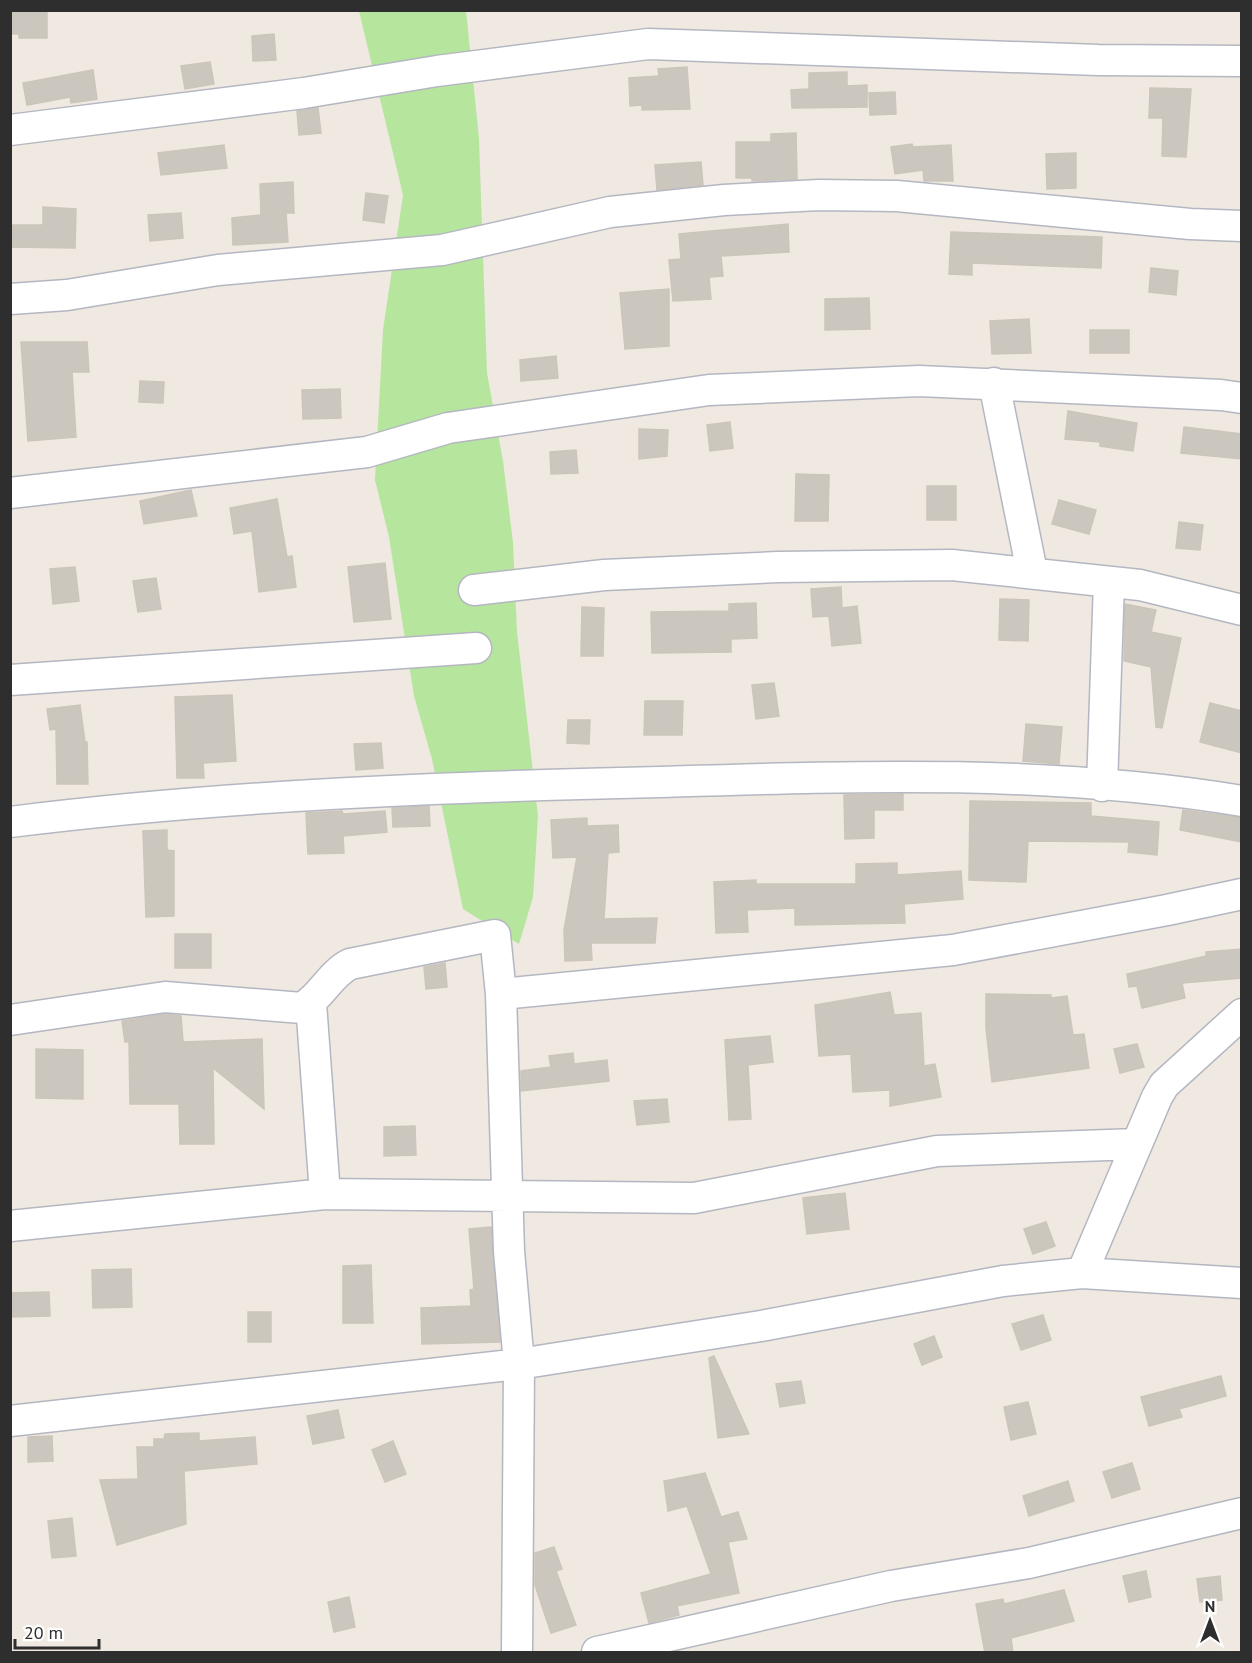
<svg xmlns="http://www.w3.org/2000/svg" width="1252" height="1663" font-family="'PT Sans',sans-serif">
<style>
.green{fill:#b6e59e}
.building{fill:#cbc7bf;stroke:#cbc5ba;stroke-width:1.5}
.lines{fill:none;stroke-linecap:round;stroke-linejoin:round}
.street-casing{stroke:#b4b7c1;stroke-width:33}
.street{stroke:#fff;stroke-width:30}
</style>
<rect width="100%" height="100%" fill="#efe9e1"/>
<path class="green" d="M466 10 479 139 487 373 503 461 513 543 517 632 538 816 533 897 519 944 463 909 432 759 414 696 389 537 375 480 383 330 403 195 359 11Z"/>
<path class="building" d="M10 10H47V38H19V34H10Z
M274 34 276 60 253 61 252 36Z
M210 62 214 84 185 89 181 66Z
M687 67 690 109 642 110V105L630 106 629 78 659 76 658 69Z
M93 70 97 99 71 103 70 97 27 105 23 83Z
M847 72V86L867 85V107L792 108 791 90 809 89V73Z
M1150 88 1191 89 1186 157 1162 156 1163 118H1149Z
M895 92 896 114 870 115 869 93Z
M318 108 321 133 299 135 297 111Z
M796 133 797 179 752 181V178H736V142H771V134Z
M912 144 913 147 951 145 953 181H924L923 170 895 174 891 147Z
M224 145 227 168 161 175 158 153Z
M1076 153V188L1047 189 1046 154Z
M701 162 703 185 657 190 655 165Z
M293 182 294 213H286L288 242 233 245 232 218 261 215 260 184Z
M366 193 388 196 384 223 363 220Z
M43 207 76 209 75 248 10 247V225H43Z
M181 213 183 238 150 241 148 215Z
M788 224 789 252 721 256 723 276 709 277 711 299 673 301 669 260 681 259 679 234Z
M951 232 1102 237 1101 268 972 263V275L949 274Z
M1151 268 1178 271 1176 295 1149 292Z
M669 289V346L625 349 620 293Z
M869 298 870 329 825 330V299Z
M1029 319 1031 353 992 354 990 321Z
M1090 330H1129V353H1090Z
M21 342H87L89 372H72L76 437 28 441Z
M556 356 558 378 521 381 520 360Z
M140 381 164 382 163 403 139 402Z
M340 389 341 418 303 419 302 390Z
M1068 411 1137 423 1133 451 1100 446V442L1065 439Z
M730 422 733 448 710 451 707 425Z
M1184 427 1242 434V459L1181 453Z
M639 429 668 430 667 456 639 459Z
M576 450 578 473 551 474 550 452Z
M796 474 829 475 828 521H795Z
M927 486H956V520H927Z
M191 490 197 516 144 524 140 501Z
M277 499 287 557 292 556 296 587 259 592 252 531 234 534 230 508Z
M1059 500 1096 510 1089 534 1052 524Z
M1179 522 1203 525 1200 550 1176 548Z
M385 563 391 619 354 622 348 567Z
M75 567 79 601 53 604 50 569Z
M156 578 161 609 138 612 133 581Z
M841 587 842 608 857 606 861 643 832 646 829 616 813 617 811 589Z
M1000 599 1029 600 1028 641 999 640Z
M756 603 757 638 731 639V652L652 653 651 612 729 611V604Z
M1125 604 1156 610 1151 632 1181 638 1162 728 1156 727 1151 667 1124 661Z
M582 607 604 608 603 656H581Z
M774 683 779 716 756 719 752 685Z
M232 695 236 761 203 763 204 778H177L175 697Z
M645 701H683L682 735H644Z
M1210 703 1242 711V753L1200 742Z
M80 705 85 742H87L88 784H57L56 729 50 730 47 709Z
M568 720H590L589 744 567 743Z
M1026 724 1062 727 1059 764 1023 761Z
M381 743 383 768 356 770 354 744Z
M903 794V810H874V838L845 839 844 795Z
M970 801 1091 803V816L1159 822 1157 855 1128 852 1129 842 1028 841 1026 882 969 880Z
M429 806 430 826 393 827 392 808Z
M1183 810 1242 818V842L1180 830Z
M342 811 343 814 385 811 387 832 343 836 344 853 308 854 306 813Z
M587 818V826L618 825 619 852 608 853 604 919 657 918 655 943H591L592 960 565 961 564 930 577 857 553 858 551 820Z
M167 830V850L174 851V916L146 917 143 831Z
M897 863V875L961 871 963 899 904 904 905 923 795 925V908L747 910 748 932 716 933 714 882 756 880V884H856V864Z
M175 934H211V968H175Z
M1242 949V978L1182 983 1185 998 1142 1008 1137 986 1129 987 1127 974 1206 956V952Z
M445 963 447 987 426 989 424 967Z
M890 992 894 1015 921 1013 924 1066 935 1064 941 1097 890 1106V1090L853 1092 851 1054 819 1056 815 1005Z
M986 994 1051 995V998L1067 996 1073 1035 1084 1034 1089 1068 992 1082 986 1028Z
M166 1014 181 1016 183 1042 262 1039 264 1109 213 1068 214 1144H180L179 1104H130L129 1042H125L122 1021Z
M770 1036 773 1062 748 1065 751 1119 729 1120 725 1040Z
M1137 1044 1144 1067 1120 1073 1114 1049Z
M36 1049 83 1050V1099L36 1098Z
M573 1053 574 1064 607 1060 609 1081 521 1091V1071L551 1067 549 1056Z
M667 1099 669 1122 637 1125 634 1101Z
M415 1126 416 1155 384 1156V1127Z
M845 1193 849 1229 807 1234 803 1198Z
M1046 1222 1055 1246 1033 1254 1024 1229Z
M491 1227 500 1342 422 1344 421 1308 471 1306 470 1290 474 1289 469 1229Z
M371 1265 373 1323H343V1266Z
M131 1269 132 1307 93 1308 92 1270Z
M49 1292 50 1316 10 1317V1293Z
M248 1312H271V1342H248Z
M1043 1315 1051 1340 1021 1350 1012 1324Z
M934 1336 942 1357 922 1365 914 1344Z
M714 1356 749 1434 718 1438 709 1358Z
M1221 1376 1226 1396 1179 1409 1182 1417 1149 1426 1141 1397Z
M801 1381 805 1403 780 1407 776 1384Z
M1028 1402 1036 1434 1011 1440 1004 1407Z
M338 1410 344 1438 313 1444 307 1416Z
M199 1433V1441L255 1437 257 1464 184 1471 186 1524 117 1545 100 1480 138 1479 137 1447H154V1439H164L165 1434Z
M52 1436 53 1461 28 1462V1437Z
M393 1441 406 1474 385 1482 372 1450Z
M1132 1463 1140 1489 1112 1498 1103 1472Z
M705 1473 721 1517 738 1512 747 1539 728 1542 739 1593 677 1606 679 1615 649 1623 641 1593 711 1574 687 1506 668 1511 664 1481Z
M1068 1481 1074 1501 1029 1516 1023 1496Z
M72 1518 76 1556 52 1558 48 1521Z
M554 1547 562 1569 556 1571 576 1625 551 1633 535 1585V1553Z
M1146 1571 1151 1597 1129 1602 1123 1576Z
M1220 1576 1222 1600 1200 1602 1197 1579Z
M1064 1590 1074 1621 1011 1638 1013 1653H985L976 1604 1003 1599 1004 1604Z
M349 1597 355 1627 334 1632 328 1602Z"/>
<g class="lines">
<g class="street-casing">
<path id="street" d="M10 130 304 93 437 71 648 44 1098 60 1242 61
M10 299 67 295 218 270 442 250 610 212 724 200 819 195 897 196 1190 224 1242 226
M994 383 1032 572
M10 493 367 452 448 428 709 390 919 381 1221 395 1242 398
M474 590 604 575 778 567 952 565 1140 585 1242 610
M10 680 476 648
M1102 786 1109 582
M10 822C225 795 444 787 660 782 854 776 1049 769 1242 801
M501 994 953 950 1167 910 1242 894
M311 1003 325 1194
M10 1020 165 997 302 1008C322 996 330 974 350 964L495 935 501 994 509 1251 519 1364 517 1652
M10 1226 325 1194 694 1198 937 1151 1137 1144
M1082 1273 1157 1097 1164 1085 1242 1014
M10 1421 519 1364 761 1326 1003 1281 1082 1273 1242 1283
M597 1652 891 1586 1029 1563 1242 1513"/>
</g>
<use href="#street" class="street"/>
</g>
<rect width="1252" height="1663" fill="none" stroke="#2e2e2e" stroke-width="24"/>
<g transform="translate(1210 1621)" stroke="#ffffff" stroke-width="4.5" paint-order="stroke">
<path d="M0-4.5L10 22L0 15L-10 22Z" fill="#2e2e2e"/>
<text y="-9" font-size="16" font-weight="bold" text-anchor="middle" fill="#2e2e2e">N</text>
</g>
<path d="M15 1639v9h84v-9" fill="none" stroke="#2e2e2e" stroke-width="3"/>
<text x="24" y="1639" font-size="18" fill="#2e2e2e" stroke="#ffffff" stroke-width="4.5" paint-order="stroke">20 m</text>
</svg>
